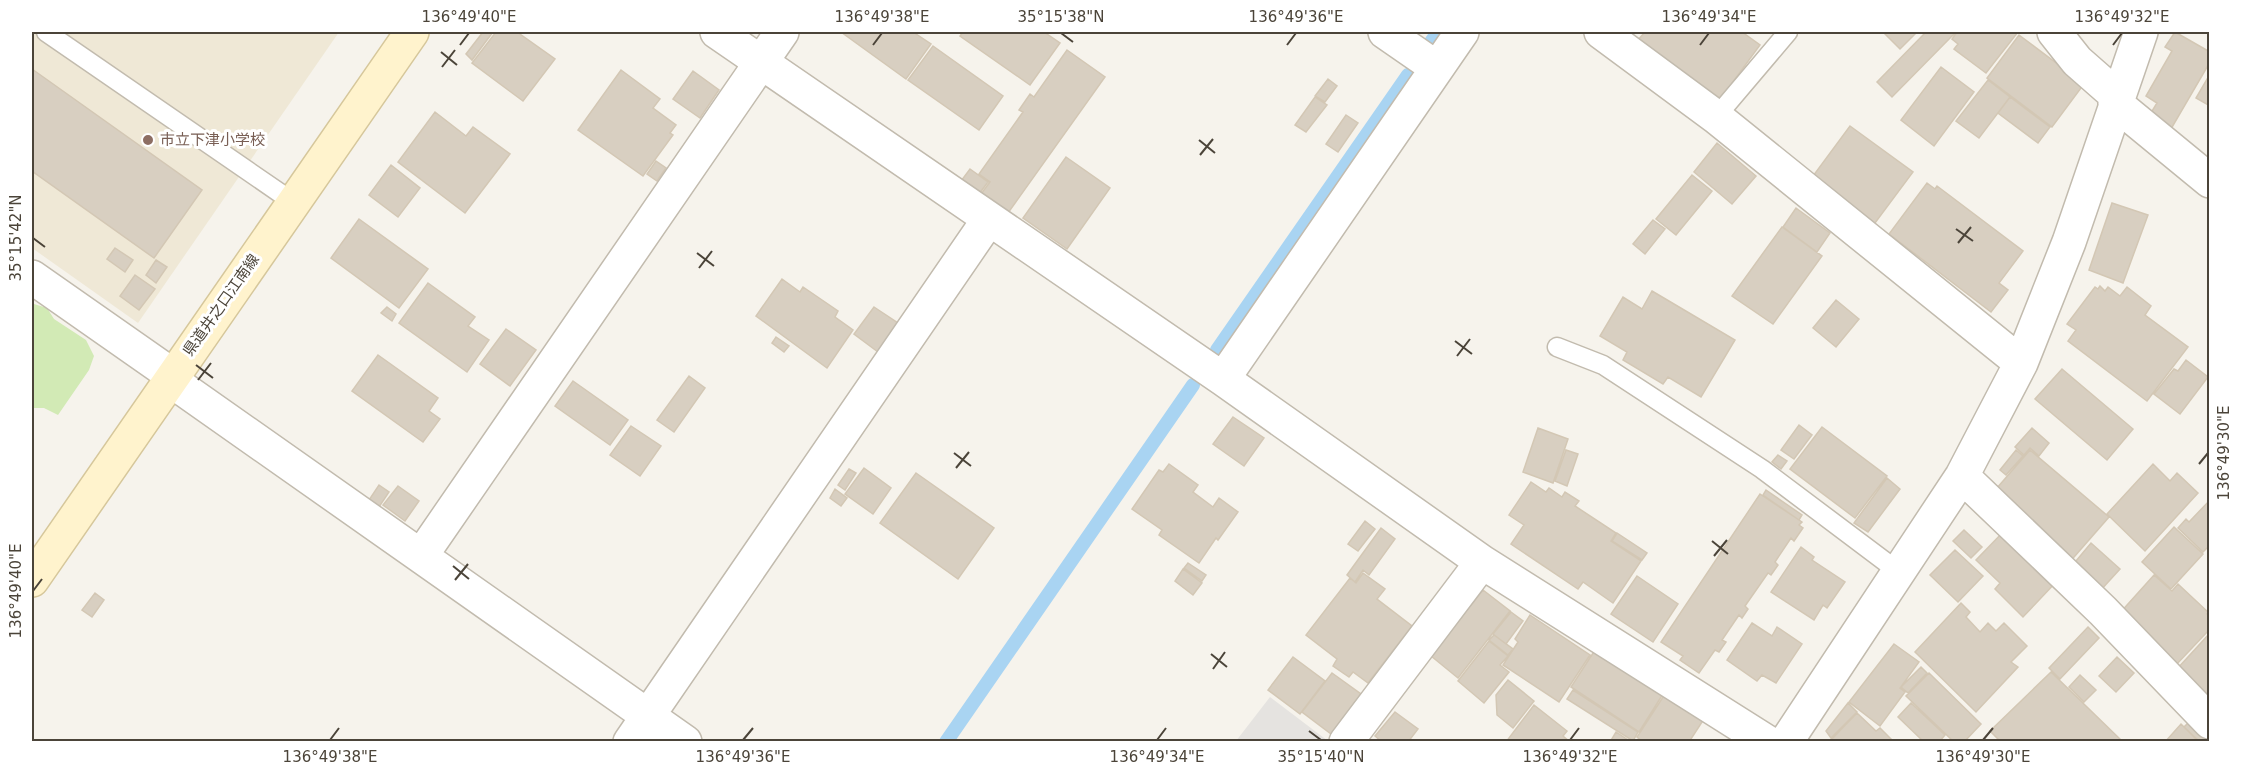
<svg xmlns="http://www.w3.org/2000/svg" width="2241" height="773" font-family="'DejaVu Sans','Noto Sans JP',sans-serif">
<style>
.education{fill:#efe8d6}
.green{fill:#d2eab5}
.parking{fill:#e5e3e0}
.lines{fill:none;stroke-linecap:round;stroke-linejoin:round}
.stream{stroke:#a9d4f2;stroke-width:14}
.building{fill:#d8cfc1;stroke:#d3c7b4;stroke-width:1.5}
.lane-casing{stroke:#c2bbae;stroke-width:21}
.street-casing{stroke:#c2bbae;stroke-width:36}
.secondary-casing{stroke:#d6c79b;stroke-width:36}
.lane{stroke:#fff;stroke-width:18}
.street{stroke:#fff;stroke-width:33}
.secondary{stroke:#fff3cd;stroke-width:33}
.ticks{fill:none;stroke:#4b4439;stroke-width:2}
.education-dot{fill:#8d6e63;stroke:#fff;stroke-width:2}
.labels{text-anchor:middle;dominant-baseline:central;stroke-width:6;stroke-linejoin:round;paint-order:stroke}
.education-label{font-size:15px;fill:#785e54;stroke:#fff;text-anchor:start}
.street-label{font-size:15px;fill:#4b4439;stroke:#fff}
.neatline{fill:none;stroke:#4b4439;stroke-width:2}
.ticks-label{font-size:15px;text-anchor:middle;fill:#4b4439}
</style>
<rect width="100%" height="100%" fill="#f6f3ec"/>
<path class="education" d="M32 32H339L138 323 32 248Z"/>
<path class="green" d="M34 304 47 308 54 319 86 340 94 356 89 370 58 415 44 408H32V306Z"/>
<path class="parking" d="M1270 697 1328 741H1236Z"/>
<g class="lines">
<path class="stream" d="M1431 42 1438 32
M1217 350 1408 75
M946 742 1193 385"/>
</g>
<path class="building" d="M483 32H493L472 60 466 54Z
M496 32H517L555 59 523 101 472 63Z
M841 32H913L931 44 906 79Z
M963 32H1044L1060 43 1030 85 960 36Z
M1645 32H1742L1760 45 1719 101 1638 40Z
M1883 32H1917L1900 49Z
M1926 32H1953L1955 33 1892 97 1877 82Z
M1957 32H2018L1986 73 1954 49 1958 44 1952 39Z
M2175 32 2210 52V62L2171 129 2149 116 2157 103 2146 96 2172 51 2165 47Z
M2019 35 2084 84 2052 127 1987 78Z
M933 46 1003 96 979 130 908 80Z
M1067 50 1105 77 1008 213 981 194 990 182 979 174 1023 112 1019 110 1030 94 1034 97Z
M1941 67 1974 92 1934 146 1901 120Z
M32 69 202 190 154 258 32 171Z
M621 70 660 99 653 108 676 125 670 133 673 135 643 176 578 130Z
M693 71 719 90 700 118 673 99Z
M2210 74V106L2196 98Z
M1328 79 1337 86 1325 102 1315 96Z
M1988 80 2010 97 1979 138 1956 121Z
M1315 97 1327 105 1306 132 1295 125Z
M2010 97 2050 127 2038 143 1998 113Z
M435 112 466 136 473 127 510 154 465 213 398 162Z
M1346 115 1358 123 1338 152 1326 144Z
M1850 126 1913 172 1875 223 1813 176Z
M1717 143 1756 176 1732 204 1694 172Z
M1066 157 1110 188 1067 249 1023 218Z
M656 161 666 168 657 181 647 174Z
M391 165 420 188 398 217 369 195Z
M970 169 988 182 979 194 961 181Z
M1692 175 1712 191 1676 235 1656 219Z
M1927 183 1935 189 1937 186 2023 251 1999 283 2008 290 1991 312 1889 234Z
M2112 203 2148 215 2123 283 2089 270Z
M1796 208 1830 233 1817 252 1783 227Z
M359 219 428 269 399 308 331 258Z
M1653 220 1665 229 1645 254 1633 244Z
M1782 227 1822 256 1773 324 1732 296Z
M115 248 133 260 125 272 107 259Z
M156 260 167 267 156 283 146 275Z
M135 275 155 289 139 310 120 296Z
M782 279 800 292 803 287 838 311 835 317 853 330 827 368 756 316Z
M428 283 475 317 468 326 489 340 467 372 399 323Z
M2100 286 2105 291 2108 287 2120 296 2127 287 2151 306 2145 315 2188 347 2147 401 2068 341 2076 330 2067 324 2095 287 2098 289Z
M1652 291 1735 340 1701 397 1668 377 1663 384 1623 360 1627 352 1600 336 1623 297 1642 309Z
M1836 300 1859 319 1836 347 1813 328Z
M387 307 396 314 392 321 381 313Z
M874 307 898 323 878 352 854 334Z
M506 329 536 350 510 386 480 364Z
M776 337 789 346 784 352 772 343Z
M378 355 438 398 429 411 440 419 423 442 352 391Z
M2186 360 2208 377 2180 414 2154 394 2174 369 2178 371Z
M2062 369 2133 429 2107 460 2035 399Z
M689 376 705 388 674 432 657 420Z
M573 381 628 420 610 445 555 406Z
M1233 417 1264 438 1244 466 1213 444Z
M1799 425 1812 435 1794 459 1781 450Z
M631 426 661 446 640 476 610 455Z
M1822 427 1887 476 1855 518 1790 469Z
M1538 428 1568 439 1553 483 1523 472Z
M2032 428 2049 443 2039 456 2030 448 2024 455 2015 447Z
M1566 450 1578 454 1567 486 1555 481Z
M2016 450 2023 456 2006 475 2000 470Z
M2030 450 2109 517 2068 564 1990 496Z
M1778 455 1787 461 1781 469 1772 462Z
M1169 464 1198 485 1193 492 1213 507 1219 498 1238 512 1218 540 1216 538 1199 563 1159 535 1162 530 1132 509 1159 470 1163 472Z
M2153 464 2170 481 2177 473 2198 493 2145 551 2107 514Z
M864 468 891 488 873 514 845 494Z
M849 469 856 473 845 490 838 485Z
M916 473 994 528 958 579 880 523Z
M1887 478 1900 489 1868 532 1854 523Z
M1531 482 1546 492 1549 488 1562 497 1565 492 1579 501 1575 506 1616 533 1611 541 1641 561 1613 603 1583 582 1578 589 1511 544 1524 525 1509 515Z
M379 485 389 492 379 507 369 500Z
M398 486 419 501 405 521 383 505Z
M835 489 847 498 841 506 830 498Z
M1766 490 1802 515 1799 520 1763 495Z
M1760 494 1802 522 1799 525 1803 528 1794 541 1791 538 1775 562 1778 565 1771 575 1768 573 1745 606 1748 609 1742 618 1739 615 1722 640 1726 642 1719 652 1715 650 1699 673 1680 660 1683 656 1661 642Z
M2210 500V545L2203 552 2178 528 2186 519 2189 522Z
M1365 521 1375 529 1358 551 1348 544Z
M2174 527 2203 554 2171 589 2142 562Z
M1381 528 1395 539 1369 575 1363 570 1355 582 1347 575Z
M1964 530 1982 547 1971 558 1953 541Z
M2005 530 2057 581 2023 617 1995 589 2000 583 1976 560Z
M1617 533 1647 553 1642 560 1612 541Z
M2091 543 2120 569 2100 591 2071 567Z
M1801 547 1814 557 1812 560 1845 582 1827 608 1823 605 1814 620 1771 592Z
M1955 550 1983 576 1958 602 1930 575Z
M1188 563 1206 575 1202 581 1184 568Z
M1183 569 1202 583 1193 595 1175 581Z
M1363 573 1385 589 1377 599 1412 626 1368 683 1353 672 1349 677 1333 666 1337 659 1306 635 1350 578 1356 583Z
M2154 575 2172 591 2178 584 2209 613 2207 614 2210 617V629L2175 666 2119 614Z
M1637 576 1678 604 1653 642 1611 614Z
M1483 590 1510 611 1458 678 1431 656Z
M95 593 104 600 92 617 82 610Z
M1961 603 1970 612 1966 617 1980 632 1988 623 1996 631 2004 623 2027 646 2011 662 2018 667 1976 712 1915 652Z
M1511 612 1523 621 1506 644 1493 634Z
M1530 615 1590 655 1559 702 1503 665 1518 642 1515 639Z
M1752 623 1772 636 1777 627 1802 644 1776 683 1762 675 1757 681 1727 660Z
M2088 627 2099 638 2060 679 2049 668Z
M2210 633V699L2177 669Z
M1494 635 1513 649 1508 655 1489 640Z
M1489 641 1508 656 1500 665 1509 672 1484 703 1458 681Z
M1894 644 1919 662 1900 688 1905 692 1880 726 1849 702Z
M1595 650 1663 694 1639 732 1571 687Z
M1293 657 1325 681 1300 714 1268 690Z
M2117 657 2134 673 2116 692 2099 676Z
M1921 667 1927 673 1908 693 1901 687Z
M2051 672 2123 742H2001L1990 731Z
M1332 673 1361 694 1331 734 1302 712Z
M1929 673 1981 724 1964 742H1954L1906 696Z
M2080 675 2096 690 2084 702 2069 687Z
M1508 680 1534 701 1513 728 1497 715 1496 695Z
M1573 690 1638 732 1633 741 1567 699Z
M1665 694 1704 719 1689 742H1643L1637 737Z
M1848 703 1857 712 1831 738 1826 731Z
M1911 703 1945 735 1939 742H1924L1898 717Z
M1534 705 1567 731 1563 736 1570 742H1506Z
M1395 712 1418 729 1408 742H1382L1375 736Z
M1857 713 1876 731 1880 728 1894 742H1829Z
M2189 722 2210 741V742H2200L2184 727Z
M2181 724 2199 742H2165Z
M1616 732 1631 742H1610Z"/>
<g class="lines">
<g class="lane-casing">
<path id="lane" d="M46 32 293 202
M1716 117 1788 32
M1557 347 1603 365 1762 469 1899 572"/>
</g>
<g class="street-casing">
<path id="street" d="M717 32 1223 379 1482 562 1767 742
M1385 32 1437 68
M1601 32 1716 117 2021 363
M2054 32 2077 61 2118 97
M2115 103 2210 181
M32 277 172 375
M169 379 685 742
M1223 379 1462 32
M1962 476 2103 611 2210 722
M421 556 782 32
M630 742 989 219
M1346 742 1482 562
M1786 742 1962 476 2021 363 2069 242 2141 32"/>
</g>
<g class="secondary-casing">
<path id="secondary" d="M32 580 412 32"/>
</g>
<use href="#lane" class="lane"/>
<use href="#street" class="street"/>
<use href="#secondary" class="secondary"/>
</g>
<path class="ticks" d="M1061 33 1073 42M460 45 469 33M873 45 882 33M1287 45 1296 33M1700 45 1709 33M2113 45 2122 33M441 52 457 65M442 67 455 50M1199 140 1215 153M1200 155 1213 139M1956 229 1973 241M33 238 45 247M1958 243 1971 227M697 253 714 266M699 268 712 251M1455 341 1472 354M1457 356 1470 339M196 365 213 378M198 380 211 363M954 453 971 466M2199 464 2208 453M956 468 969 452M1712 541 1728 554M1714 556 1727 540M453 566 469 579M455 580 468 564M33 591 42 579M1211 654 1227 667M1213 669 1225 652M1309 731 1321 740M330 740 339 728M743 740 753 728M1157 740 1166 728M1570 740 1579 728M1983 740 1993 728"/>
<circle class="education-dot" cx="148" cy="140" r="6"/>
<g class="labels">
<g class="education-label">
<text x="160" y="140">市立下津小学校</text>
</g>
<g class="street-label">
<text transform="translate(221 305) rotate(-55)">県道井之口江南線</text>
</g>
</g>
<rect width="2241" height="773" fill="none" stroke="#ffffff" stroke-width="66"/>
<rect x="33" y="33" width="2175" height="707" class="neatline"/>
<g class="ticks-label">
<text x="469" y="22">136°49'40"E</text>
<text x="882" y="22">136°49'38"E</text>
<text x="1061" y="22">35°15'38"N</text>
<text x="1296" y="22">136°49'36"E</text>
<text x="1709" y="22">136°49'34"E</text>
<text x="2122" y="22">136°49'32"E</text>
<text transform="translate(16 238) rotate(-90)" y="5">35°15'42"N</text>
<text transform="translate(2224 453) rotate(-90)" y="5">136°49'30"E</text>
<text transform="translate(16 591) rotate(-90)" y="5">136°49'40"E</text>
<text x="330" y="762">136°49'38"E</text>
<text x="743" y="762">136°49'36"E</text>
<text x="1157" y="762">136°49'34"E</text>
<text x="1321" y="762">35°15'40"N</text>
<text x="1570" y="762">136°49'32"E</text>
<text x="1983" y="762">136°49'30"E</text>
</g>
</svg>
